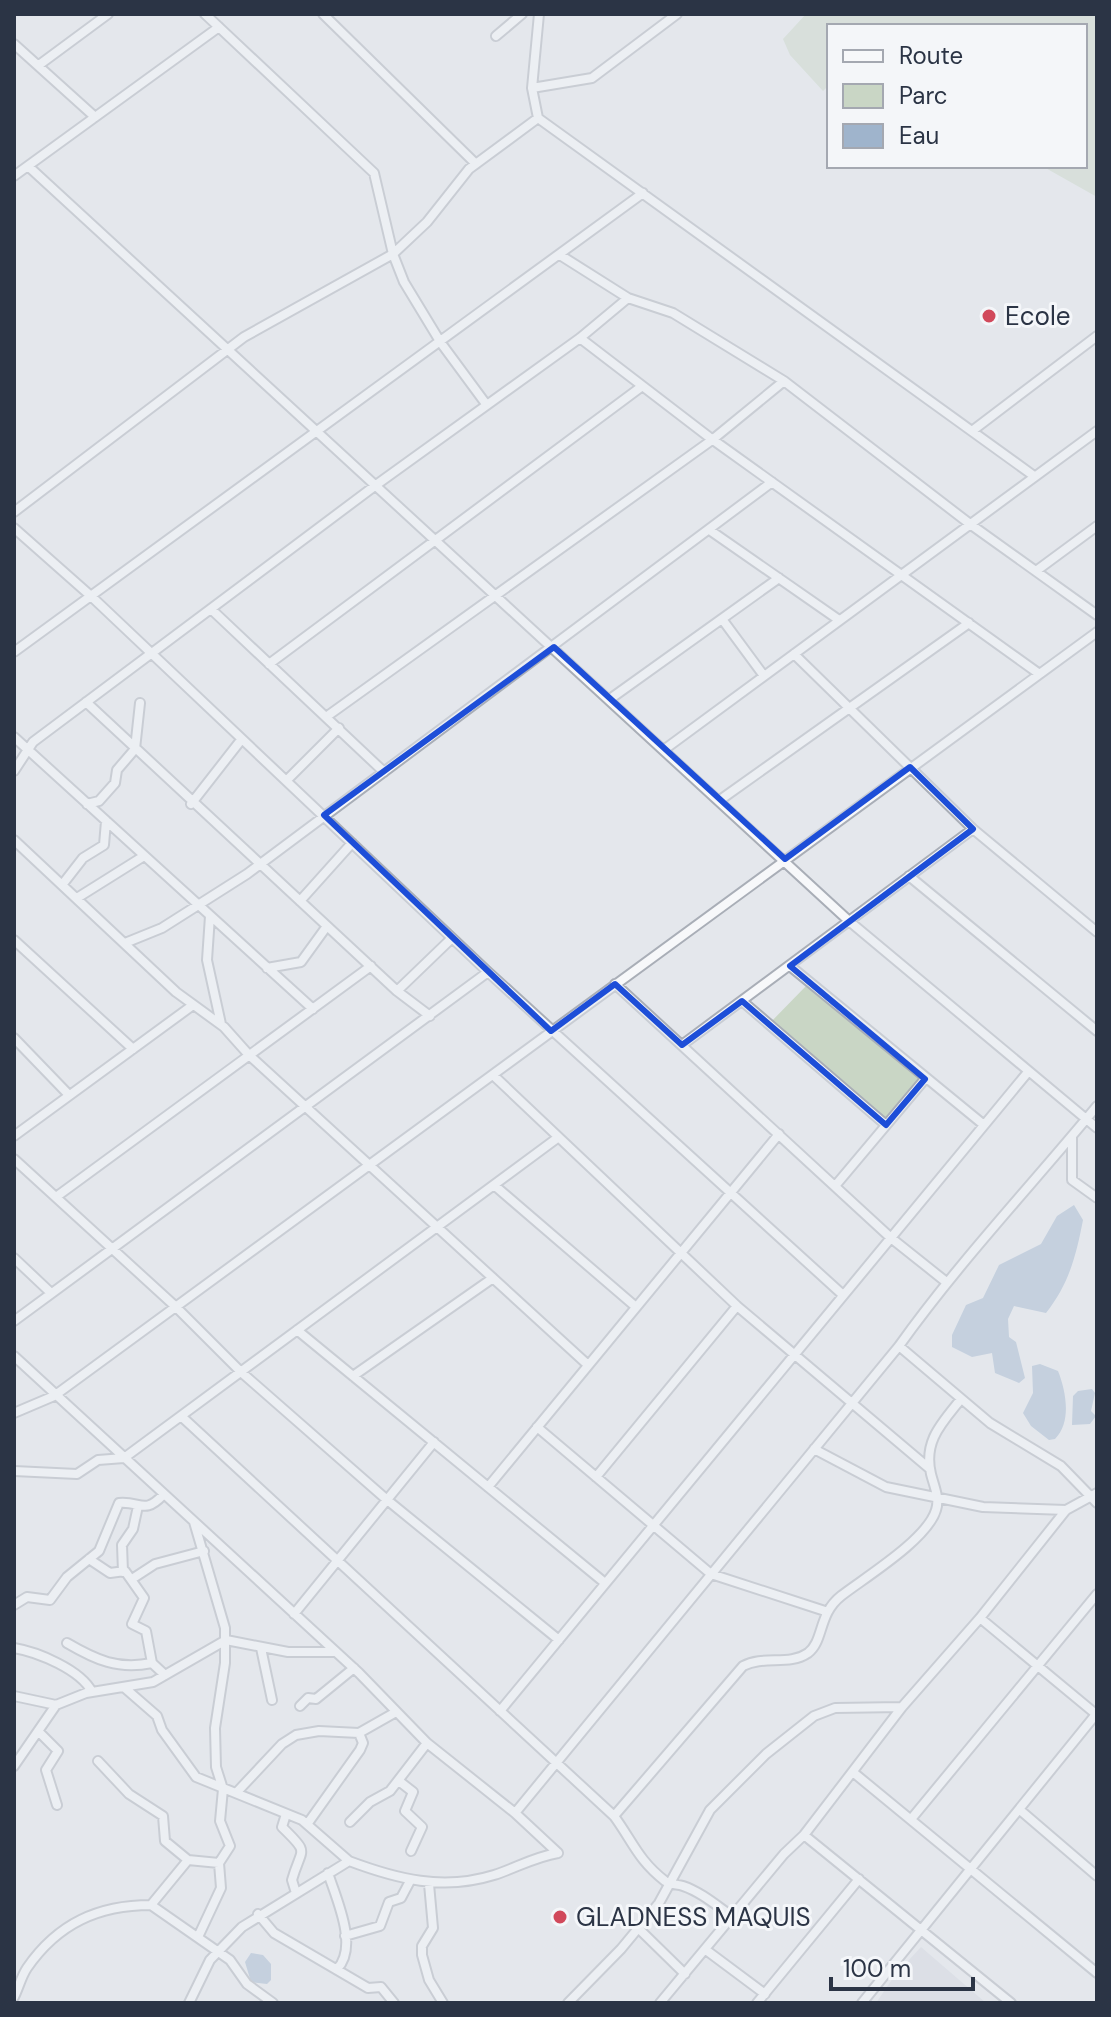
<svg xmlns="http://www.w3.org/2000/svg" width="1111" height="2017" font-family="'DM Sans',sans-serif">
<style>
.built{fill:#d2d6de}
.green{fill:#c9d6c5}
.water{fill:#9fb4cc}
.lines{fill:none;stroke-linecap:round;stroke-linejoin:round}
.minor-casing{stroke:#a9aeb7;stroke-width:12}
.minor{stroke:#f7f8fa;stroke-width:8}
.marked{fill:none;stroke:#1d4ed8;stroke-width:6;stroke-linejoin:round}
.poi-dot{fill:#d1495b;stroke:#f4f6f9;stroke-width:3}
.labels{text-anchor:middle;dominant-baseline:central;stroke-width:6;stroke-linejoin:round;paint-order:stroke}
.poi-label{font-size:26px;fill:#2b3445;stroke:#f4f6f9;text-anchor:start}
</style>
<rect width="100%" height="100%" fill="#e4e7ec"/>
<path class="built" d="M921 1947 986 2003H876L895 1975Z"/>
<path class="green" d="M806 14H1097V197L1042 166H1085V26H829V85L823 91 790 55 783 39Z
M806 986 923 1080 883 1128 768 1025Z"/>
<path class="water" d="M1074 1205 1083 1220C1076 1256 1069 1284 1046 1313L1014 1306 1008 1319 1009 1337 1016 1342 1025 1378 1019 1383 995 1373 992 1353 972 1357 952 1347V1335L966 1305 983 1298 999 1265 1041 1244 1057 1216Z
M1040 1364 1058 1371C1066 1391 1072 1422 1055 1439L1049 1440 1031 1426 1023 1413 1033 1393 1032 1366Z
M1092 1389 1095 1393 1091 1411 1096 1416 1090 1424 1072 1425 1073 1396 1078 1391Z
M251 1953 263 1955 271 1964V1980L267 1984 251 1982 245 1962Z"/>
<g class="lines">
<g class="minor-casing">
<path id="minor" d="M205 14 374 173 393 254 404 282 441 343 486 404
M323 14 476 164
M496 36 522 14
M14 44 95 117
M39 65 108 14
M532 88 539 14
M538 118 1034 476
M28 166 849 921 1097 1128
M14 176 219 27
M560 255 628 298 673 313 784 381 970 524 1097 615
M580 338 709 437 1038 673
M972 431 1097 336
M14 512 244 337 393 254 427 222 469 169 538 118 532 88 592 78 677 14
M14 528 92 597 488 972 843 1295
M711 531 839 620
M1036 571 1097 526
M211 609 384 772
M722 619 764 676
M14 652 643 193
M794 654 973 829 1097 932
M269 664 641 387
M610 699 779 578
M86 702 397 991 430 1016
M326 717 712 440 784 381
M14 737 313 1009
M665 749 1097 431
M14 771 33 742 376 485 580 338 628 298
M287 780 339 728
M720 800 969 623
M87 804 99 801 115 783 117 770 135 749 140 703
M191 804 241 740
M14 840 176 992 224 1027 249 1055 588 1365
M909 876 1097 1031
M62 885 83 858 104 845 106 821
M77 898 144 856
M300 901 352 843
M210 916 207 960 221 1024
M14 940 133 1049
M125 943 162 928 247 874 772 482
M790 966 984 1125
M267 968 301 962 327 926
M615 984 891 1238 945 1281
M397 991 452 938
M742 1001 886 1125
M14 1038 69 1095
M682 1045 973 829
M493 1075 737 1306 930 1469
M14 1136 193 1005
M1072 1137V1180L1097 1198
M14 1159 176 1307 241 1372 386 1499 559 1640
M494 1185 636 1307
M835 1186 925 1079
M56 1197 371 966
M14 1258 50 1292
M14 1321 488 972
M297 1330 605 1583
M899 1346 990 1423 1061 1466 1097 1503
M14 1356 359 1673 427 1743 515 1813 558 1853
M353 1376 493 1278
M14 1413 54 1396 1097 632
M181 1416 614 1816C633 1842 638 1860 665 1881 671 1885 677 1884 683 1886 701 1892 717 1906 733 1917
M537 1427 711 1574 825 1611
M814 1449 886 1487 983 1507 1066 1510
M14 1471 77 1474 98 1460 124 1458 556 1139
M596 1477 737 1306
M488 1487 779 1134
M89 1559 110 1573 125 1571 144 1598 132 1624 146 1631 152 1663 165 1675
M123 1572 122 1545 133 1529 138 1506
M132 1579 155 1564 204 1551
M14 1605 27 1597 50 1600 67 1577 99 1551 119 1503C141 1501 144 1515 163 1495
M294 1614 434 1442
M980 1618 1097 1715
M67 1643C96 1660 118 1670 152 1663
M14 1648C38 1652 81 1670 92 1692
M261 1648 272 1700
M126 1689 157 1716 162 1730 196 1777 302 1820 349 1861
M14 1696 56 1705 86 1693 153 1682 226 1640 288 1652H335
M300 1706 308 1698 316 1699 354 1668
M500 1711 1028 1072
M38 1731 58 1751 46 1770 57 1805
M98 1761 129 1794 163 1816 165 1841 188 1860
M14 1766 56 1705
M854 1773 1097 1973
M399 1781 413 1792 405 1811 422 1827 411 1851
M237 1792 282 1744 296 1735 319 1731 359 1733 396 1712
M1020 1810 1097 1876
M515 1813 899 1346C959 1262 1031 1186 1097 1106
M286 1814 282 1827C311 1855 301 1847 292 1880L296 1893
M614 1816 743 1666C764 1655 789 1666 808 1653 824 1641 818 1614 841 1596 864 1578 927 1540 936 1510 940 1498 934 1486 931 1474 923 1441 942 1423 961 1399
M912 1818 1097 1594
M350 1822 370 1802 390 1791 427 1743
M308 1823 360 1750 363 1743 359 1733
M804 1835 1011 2003
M328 1873C336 1898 359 1947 337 1969
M429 1884 433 1928 422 1946V1955L429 1980 443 2003
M151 1905 230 1960 247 1984 273 2003
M258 1914 274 1933 368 1988 381 1987 394 2003
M637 1927 685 1974
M345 1936 380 1926 389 1902 401 1898 410 1881
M198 1937 221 1888 219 1863
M706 1950 765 1994
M14 1997C19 1987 21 1977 27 1968 58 1923 99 1905 151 1905L188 1860 219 1863 230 1846 220 1821 223 1789 216 1767 215 1728 225 1663V1628L194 1522
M189 2003 210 1960 242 1927 349 1861C397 1879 443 1891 494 1875 516 1868 534 1857 558 1853
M568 2003 621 1949 659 1903 710 1810 766 1754 814 1716 835 1708 902 1707
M660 2003 784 1854 804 1835 902 1707 980 1618 1066 1510 1097 1493
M757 2003 859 1879
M862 2003 1097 1713"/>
</g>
<use href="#minor" class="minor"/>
</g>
<path d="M0 0H1111V2017H0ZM554 647 785 859 910 767 973 829 790 966 925 1079 886 1125 742 1001 682 1045 615 984 551 1031 324 815Z" fill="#e4e7ec" fill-opacity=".55" fill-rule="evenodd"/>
<path class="marked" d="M554 647 785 859 910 767 973 829 790 966 925 1079 886 1125 742 1001 682 1045 615 984 551 1031 324 815Z"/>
<g class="poi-dot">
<circle cx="989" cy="316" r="8"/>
<circle cx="560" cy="1917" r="8"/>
</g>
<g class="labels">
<g class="poi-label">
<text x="1005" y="316">Ecole</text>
<text x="576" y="1917">GLADNESS MAQUIS</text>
</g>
</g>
<rect width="1111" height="2017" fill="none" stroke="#2b3445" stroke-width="32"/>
<rect x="827" y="24" width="260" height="144" fill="#f4f6f9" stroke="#a4a8b1" stroke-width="2"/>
<rect x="843" y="50" width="40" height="12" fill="#f7f8fa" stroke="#a4a8b1" stroke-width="2"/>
<text x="899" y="64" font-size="24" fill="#2b3445">Route</text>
<rect x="843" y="84" width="40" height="24" fill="#c9d6c5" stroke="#a4a8b1" stroke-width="2"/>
<text x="899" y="104" font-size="24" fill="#2b3445">Parc</text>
<rect x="843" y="124" width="40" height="24" fill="#9fb4cc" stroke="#a4a8b1" stroke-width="2"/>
<text x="899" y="144" font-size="24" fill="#2b3445">Eau</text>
<path d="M831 1977v12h142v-12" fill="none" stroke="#2b3445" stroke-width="4"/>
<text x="843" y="1977" font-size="24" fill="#2b3445" stroke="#f4f6f9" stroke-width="6" paint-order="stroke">100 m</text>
</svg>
